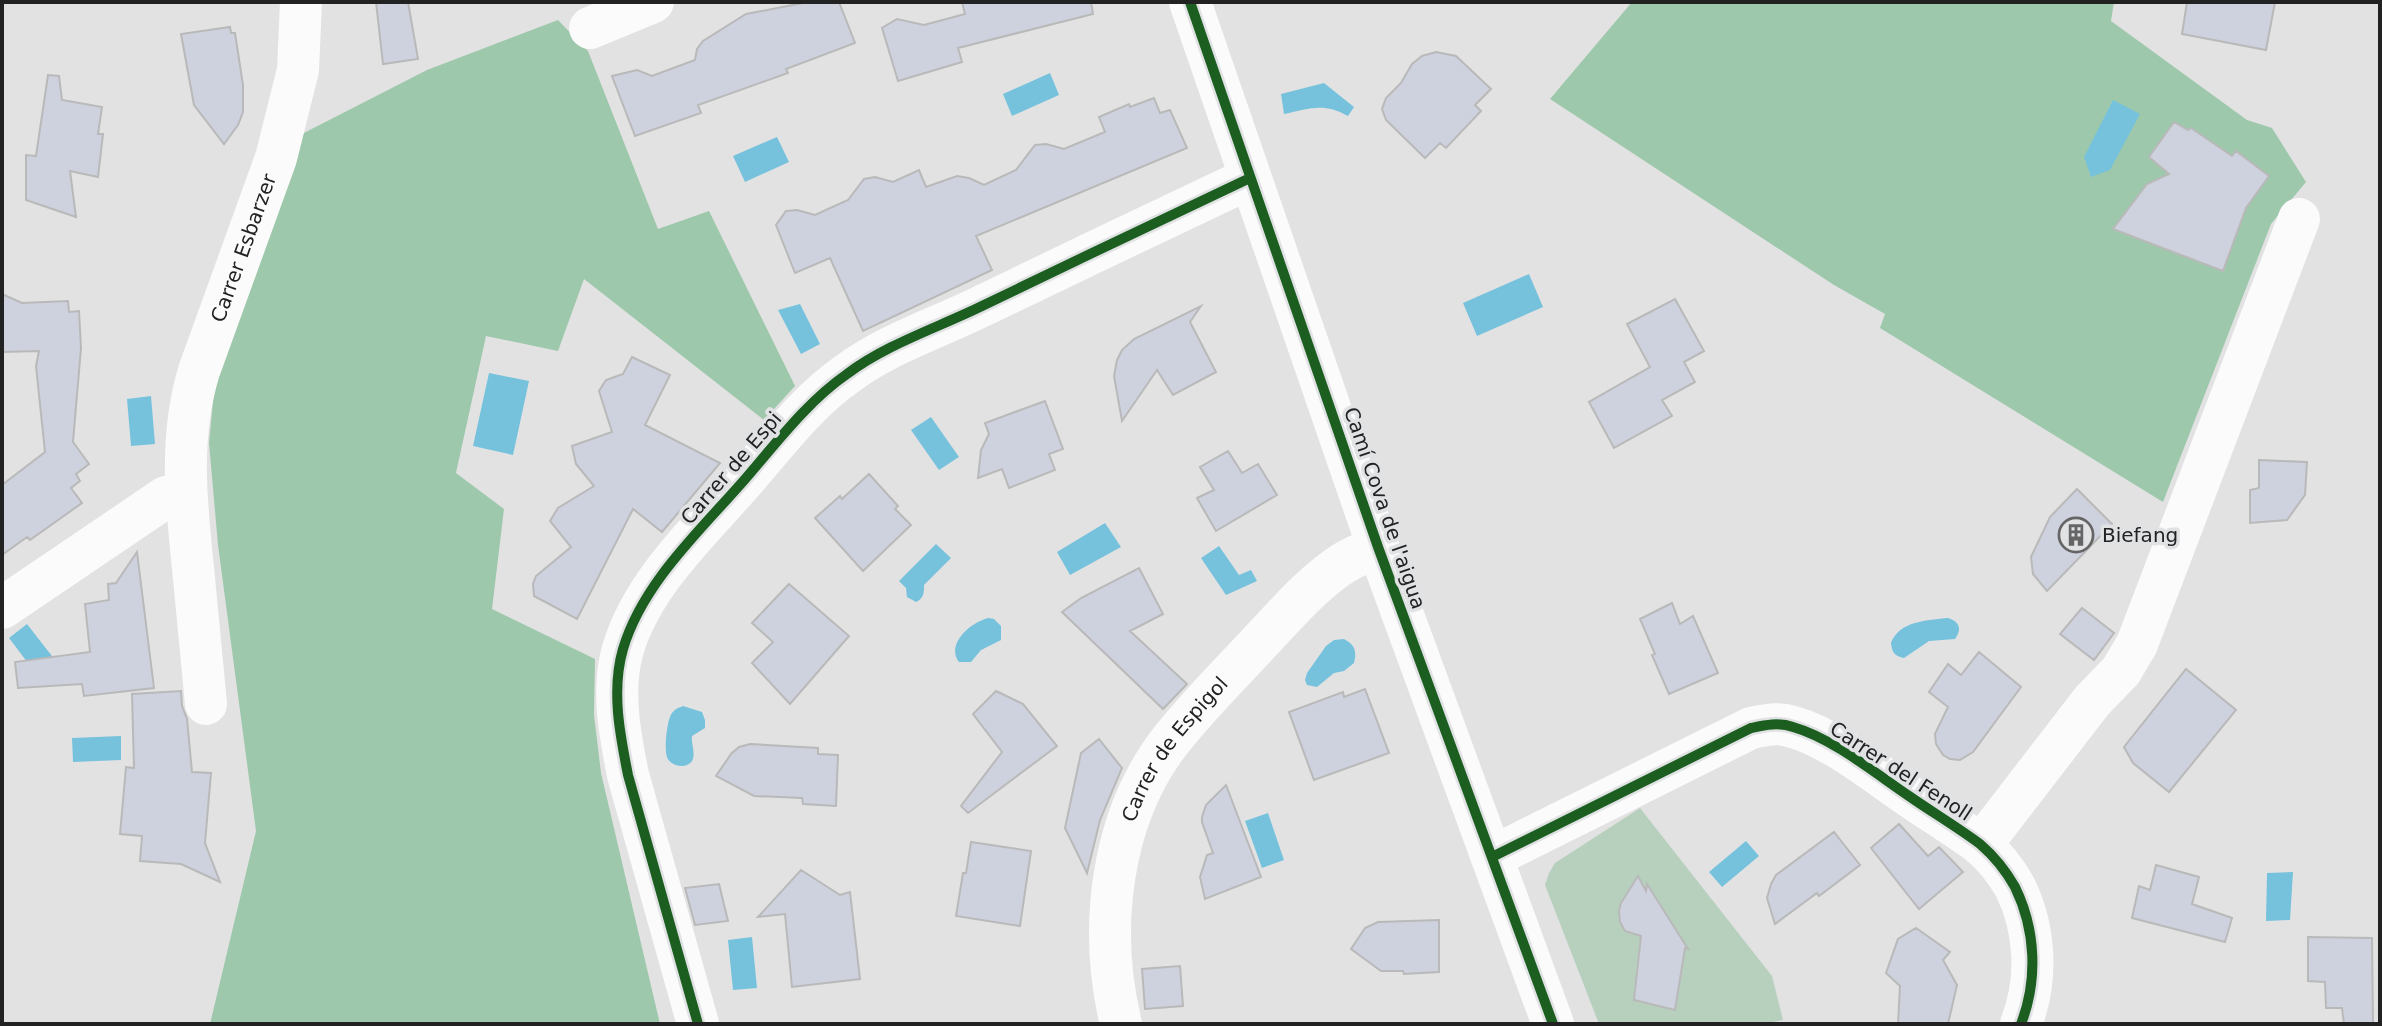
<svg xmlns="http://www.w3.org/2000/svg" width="2382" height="1026" font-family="'DejaVu Sans',sans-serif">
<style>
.green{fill:#b7d0be}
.forest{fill:#9ec8ab}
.water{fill:#76c2dc}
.building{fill:#ced2de;stroke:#b9b9ba;stroke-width:2}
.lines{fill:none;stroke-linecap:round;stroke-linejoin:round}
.minor{stroke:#fbfbfb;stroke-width:42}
.cycleway-casing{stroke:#e1e2e4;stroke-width:15}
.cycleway{stroke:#1b5e20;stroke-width:10}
.labels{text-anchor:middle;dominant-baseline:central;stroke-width:7;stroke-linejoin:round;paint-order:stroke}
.street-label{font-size:20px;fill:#222223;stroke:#e1e2e4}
.poi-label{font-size:20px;fill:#222223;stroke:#e1e2e4;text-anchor:start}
</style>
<rect width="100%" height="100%" fill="#e2e2e3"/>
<path class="green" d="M1640 808 1772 976 1783 1020 1763 1024H1599L1545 885 1549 873 1555 863Z"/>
<path class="forest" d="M1632 2H2114L2111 21 2247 120 2272 128 2306 182 2271 224 2163 502 1880 328 1885 314 1834 285 1550 99Z
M558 20 588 51 658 229 709 211 795 386 764 420 584 279 558 351 486 336 456 473 504 509 492 609 595 659 594 715 601 773 660 1024H210L256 831 218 545 209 443 214 390 298 136 427 70Z"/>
<path class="water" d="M1050 73 1059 95 1012 116 1003 94Z
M1324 83 1354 107 1348 116C1323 102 1309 109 1284 114L1281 94Z
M2113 100 2140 114 2110 170 2091 177 2084 157Z
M777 137 789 162 745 182 733 156Z
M1529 274 1543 307 1477 336 1463 303Z
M800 304 820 344 801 354 778 310Z
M489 373 529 381 513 455 473 446Z
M151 396 155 444 131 446 127 399Z
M931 417 959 457 939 470 911 430Z
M1105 523 1121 547 1070 575 1057 552Z
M936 544 951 558 924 585C924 593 924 598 916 602L907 597 906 588 899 581Z
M1219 546 1239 575 1251 570 1257 581 1226 595 1201 558Z
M989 618 994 619 1001 626V640L981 650 971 662H959C945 644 972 621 989 618Z
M1948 618C1960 622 1962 629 1955 639L1929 641 1904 658C1894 656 1892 652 1891 643 1899 621 1928 620 1948 618Z
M27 624 55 660 37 675 9 638Z
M1344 639C1355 645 1357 651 1354 663L1344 671 1334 673 1317 687 1307 685 1305 680 1307 673 1326 646 1334 640Z
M683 706 702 712 705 720V728L692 736C691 744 696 754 692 761 686 770 670 766 667 757 664 749 667 719 672 713 675 709 678 708 683 706Z
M121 736V760L73 762 72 738Z
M1268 813 1284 860 1262 868 1245 821Z
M1746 841 1759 856 1722 887 1709 872Z
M2293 872 2290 920 2266 921 2267 873Z
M752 937 757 988 733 990 728 940Z"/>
<path class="building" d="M376 2H408L418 59 383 64Z
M808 2H839L855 43 786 69 788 73 698 105 701 113 635 136 612 76 637 70 652 76 695 60 697 49 703 41 746 14Z
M962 2H1091L1093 14 958 48 962 62 898 81 882 28 897 19 924 25 965 14Z
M2187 2H2275L2266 50 2182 34Z
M230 27 231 33H235L243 85V112L238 125 224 144 194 105 181 34Z
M1436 52 1456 56 1491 89 1475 105 1481 111 1446 148 1440 143 1425 158 1386 120 1382 109 1386 98 1401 83 1412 64 1422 56Z
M48 75 59 76 62 100 102 107 98 134H103L98 177 70 171 76 217 26 200V155L36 156Z
M1154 98 1160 113 1170 110 1187 148 976 236 992 270 863 331 830 258 795 273 776 225 786 211 797 210 815 215 848 200 864 179 875 177 893 182 919 170 926 187 957 176 969 178 984 185 1016 170 1035 145 1046 144 1064 149 1105 132 1099 117 1129 104 1130 107Z
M2174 122 2188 130 2191 128 2232 156 2236 151 2269 176 2246 208 2223 271 2113 229 2147 184 2169 174 2149 157Z
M2 294 22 303 68 301 69 312 79 311 81 348 73 442 89 464 76 474 80 481 71 488 82 503 30 540 27 537 2 555V485L45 452 36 366 39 351 2 352Z
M1675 299 1704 351 1684 362 1695 382 1662 400 1672 416 1614 448 1589 402 1650 367 1627 324Z
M1201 306 1190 322 1216 372 1173 395 1157 370 1122 421 1114 376 1117 360 1122 350 1134 339Z
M632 357 670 375 645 425 720 463 662 532 633 509 577 619 534 596 533 584 536 576 571 547 550 521 558 508 594 486 576 464 572 446 612 432 599 391 606 380 623 374Z
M1045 401 1063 449 1049 454 1055 470 1009 488 1002 469 978 478 981 450 989 434 985 423Z
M1228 451 1242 473 1258 464 1277 495 1216 531 1197 498 1214 490 1200 467Z
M2259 460 2307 462 2305 495 2287 520 2250 523V490L2259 488Z
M869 474 898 506 895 509 911 525 863 571 815 518 840 496 842 499Z
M2077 489 2112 524 2047 591 2033 574 2031 557 2050 517Z
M137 552 154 688 84 696 82 684 18 688 15 662 90 652 85 604 109 600 108 584 116 583Z
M1139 568 1163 614 1130 631 1187 684 1163 709 1062 612 1081 598Z
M789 584 849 636 790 704 752 663 773 642 752 623Z
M1672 603 1680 624 1693 616 1718 673 1669 694 1652 655 1655 654 1640 619Z
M2082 608 2114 633 2094 660 2060 634Z
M1979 652 2021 687 1973 752 1960 760 1950 759 1943 755 1936 744 1935 734 1948 707 1929 692 1948 664 1961 675Z
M2186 669 2236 710 2169 792 2133 763 2124 747Z
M1365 689 1389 753 1314 780 1289 712 1343 692 1344 697Z
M181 691 182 706 187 719 192 772 211 773 205 843 220 882 181 864 140 861 142 836 120 834 126 767 134 768 132 694Z
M996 691 1023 704 1057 746 968 813 961 806 1002 752 973 714Z
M1099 739 1122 768 1100 820 1087 873 1065 828 1081 753Z
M750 744 818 748V754L838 755 836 806 803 804 802 798 754 796 716 776 731 754 739 747Z
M1226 785 1261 877 1205 899 1200 877 1207 855 1213 853 1202 822V817L1206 805Z
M1899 824 1928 856 1939 847 1963 872 1919 909 1871 848Z
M1834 832 1860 865 1819 896 1817 893 1775 924 1767 898 1771 884 1776 875Z
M971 842 1031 851 1020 926 956 916 963 873H966Z
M2156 865 2199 877 2192 904 2232 918 2225 942 2132 918 2139 886 2150 890Z
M801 870 840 895 850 892 860 979 792 987 785 914 758 917Z
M1638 876 1646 891 1647 884 1688 949 1685 948 1675 1010 1634 1000 1641 936 1625 931 1620 922 1619 911 1621 903Z
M719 884 728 921 695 925 685 888Z
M1439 920V972L1404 974 1403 971H1381L1351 949 1365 928 1378 922Z
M1916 928 1950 952 1943 960 1957 985 1948 1024H1898L1900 986 1886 973 1898 939Z
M2308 937 2372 938 2373 1024H2344L2342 1008H2326L2325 982 2308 981Z
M1180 966 1183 1006 1145 1009 1142 969Z"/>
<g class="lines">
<g class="minor">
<path d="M1190 2 1378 547 1553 1024"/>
<path d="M590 28 653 2"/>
<path d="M2 608 166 497 185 493"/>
<path id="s1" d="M206 704C202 659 197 613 193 568 186 502 179 436 199 371L276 158 298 70 301 2"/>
<path d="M1981 845 2092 701 2121 671 2137 644 2299 219"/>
<path d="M1492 857 1751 728C1765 725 1778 722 1793 727 1832 738 1875 773 1909 796 1932 812 1957 827 1980 844 1994 856 2006 871 2015 887 2036 930 2038 980 2021 1024"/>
<path d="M698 1024 628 775C620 735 611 690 623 649 643 582 701 530 746 478 777 442 808 401 847 374 887 344 937 328 982 306 1071 263 1161 220 1250 178"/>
<path id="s2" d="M1121 1024C1098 930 1110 818 1171 740 1197 707 1228 676 1257 645 1281 620 1306 590 1335 569 1348 559 1363 553 1378 547"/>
</g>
<g class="cycleway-casing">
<path id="cycleway" d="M1190 2 1378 547 1553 1024
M1492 857 1751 728C1765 725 1778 722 1793 727 1832 738 1875 773 1909 796 1932 812 1957 827 1980 844 1994 856 2006 871 2015 887 2036 930 2038 980 2021 1024
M698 1024 628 775C620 735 611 690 623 649 643 582 701 530 746 478 777 442 808 401 847 374 887 344 937 328 982 306 1071 263 1161 220 1250 178"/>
</g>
<use href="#cycleway" class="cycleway"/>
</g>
<defs>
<g id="building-ring" transform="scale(1.8)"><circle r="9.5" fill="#e1e2e4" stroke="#656566" stroke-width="1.5"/><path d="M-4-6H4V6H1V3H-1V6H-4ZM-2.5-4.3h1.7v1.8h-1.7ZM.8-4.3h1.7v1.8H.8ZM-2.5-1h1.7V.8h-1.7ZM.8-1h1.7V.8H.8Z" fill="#656566"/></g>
</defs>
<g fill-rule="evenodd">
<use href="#building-ring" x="2076" y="535"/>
</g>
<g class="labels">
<g class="street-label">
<text stroke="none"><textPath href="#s1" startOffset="466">Carrer Esbarzer</textPath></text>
<text transform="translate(731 468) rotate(-49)">Carrer de Espi</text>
<text transform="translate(1385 508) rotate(71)">Camí Cova de l'aigua</text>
<text stroke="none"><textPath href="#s2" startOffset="292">Carrer de Espigol</textPath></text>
<text transform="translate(1901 771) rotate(33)">Carrer del Fenoll</text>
</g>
<g class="poi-label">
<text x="2102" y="535">Biefang</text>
</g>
</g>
<rect width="2382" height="1026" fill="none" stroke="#222223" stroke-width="8"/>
</svg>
